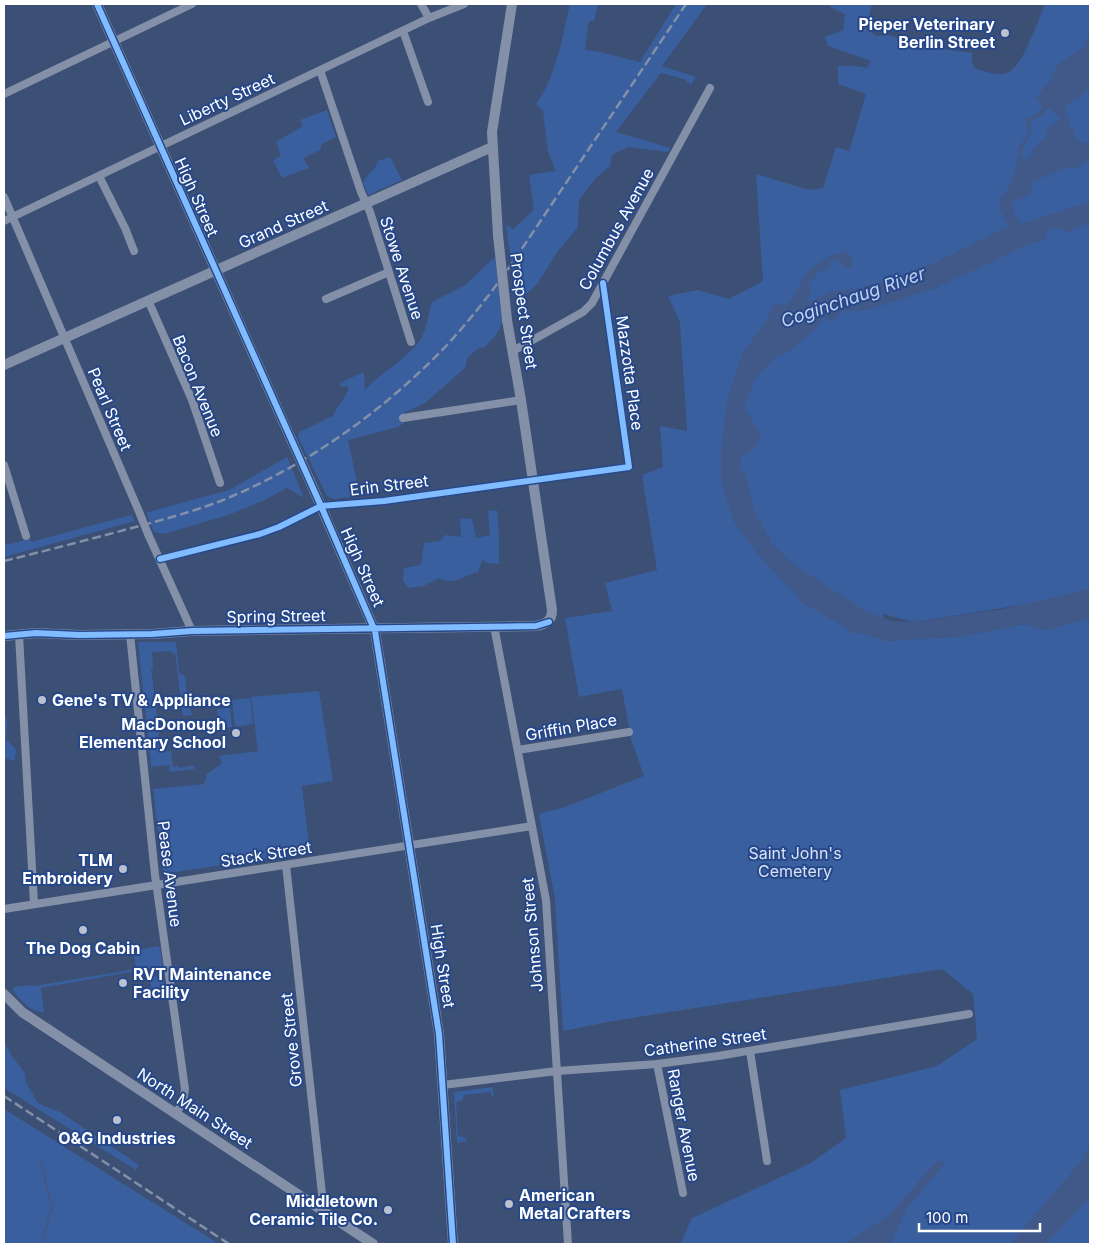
<svg xmlns="http://www.w3.org/2000/svg" width="1094" height="1248" font-family="Inter,sans-serif">
<style>
.green{fill:#3a5f9f;fill-rule:evenodd}
.water{fill:#415988;fill-rule:evenodd}
.lines{fill:none;stroke-linecap:round;stroke-linejoin:round}
.stream{stroke:#415988;stroke-width:2.5}
.minor{stroke:#8390a8;stroke-width:8}
.tertiary{stroke:#8390a8;stroke-width:10}
.rail{stroke:#8390a7;stroke-width:2.5;stroke-dasharray:9 4;stroke-linecap:butt}
.minor-bridge{stroke:#8390a8;stroke-width:8}
.tertiary-bridge{stroke:#8390a8;stroke-width:10}
.cycleway-casing{stroke:#26488a;stroke-width:9}
.cycleway{stroke:#80bcff;stroke-width:6}
.poi-dot{fill:#bbc1ce;stroke:#26488a;stroke-width:2}
.labels{text-anchor:middle;dominant-baseline:central;stroke-width:4;stroke-linejoin:round;paint-order:stroke}
.poi-label{font-size:16px;font-weight:bold;fill:#fff;stroke:#26488a;text-anchor:end}
.street-label{font-size:16px;fill:#fff;stroke:#26488a}
.park-label{font-size:16px;fill:#d7e3f7;stroke:#26488a}
.water-label{font-size:18px;font-style:italic;fill:#bfd1f1;stroke:#26488a}
</style>
<rect width="100%" height="100%" fill="#3c4f74"/>
<path class="green" d="M570 4H598L594 21H590L588 25 585 50 600 52 640 62 676 4H707L662 66 696 77 691 85 684 79 661 73 616 132 671 148 668 152 628 147 612 155 610 166 596 178 579 200 578 227 558 251 538 283 517 303 506 225 513 229 534 210 529 175 556 171 548 152 543 111 536 104C557 75 562 38 570 4Z
M830 4H872L866 29 876 36 888 35 928 47 972 53V62L975 68C985 72 1000 77 1009 72 1024 64 1038 20 1045 4H1090V594L914 622 883 614 885 641 963 636 1024 624 1045 630 1090 618V1244H680L692 1218 811 1163 846 1138 840 1090 937 1066 977 1039 973 994 942 969 613 1021 563 1031 555 899 539 814 565 807 644 776 631 739 622 689 579 697 565 618 612 611 605 583 657 570 642 475 663 467 660 426 687 431 680 322 668 296 698 290 729 299 763 281 756 174 809 190 823 188 836 147 849 151 866 94 838 84V66H855L867 68 871 61 828 46 825 37 843 30 845 14 830 7ZM934 263 938 287 908 296 856 289 891 280Z
M327 110 336 137 322 144 320 150 303 158 309 168 282 178 273 160 281 156 276 142 303 126 300 120Z
M390 157 402 180 368 195 363 183C367 173 374 173 378 161Z
M495 257 502 323 496 335 485 347 479 348 468 357 465 368 425 403 404 413V423L398 427 348 440 360 496 334 499 327 496 298 437 299 432 333 416C337 405 347 398 349 386L341 387 340 383 364 372 365 390C380 373 413 355 422 337 427 327 429 313 432 302L465 285Z
M287 457 304 498 287 488 263 501 228 515 164 534 154 532 146 513 148 512 229 490Z
M497 510 499 535V564L487 563 483 559 478 572C464 575 452 587 439 578L423 586 408 588 403 581 404 568 421 565 424 543 440 541 445 535 461 537 460 518 472 519 476 538 490 535 488 511Z
M131 515 135 521 4 557V545L30 539 31 542Z
M138 642H176L179 672 185 677 188 703 187 704 193 715 183 716 175 653 172 654V651L152 652 153 669H151L157 716H159L160 727H164V730L160 731 158 735 160 752 171 751 173 767 179 766V768L195 765 194 769 170 772 169 765 152 767V774Z
M319 691 333 781 302 786 310 852 163 874 153 789 204 784 207 774 222 763 219 756 258 751 251 697Z
M250 698 253 724 235 727 232 700Z
M230 708 232 727 219 729 217 709Z
M4 712 7 721 6 740 16 749 15 761 5 758 4 780Z
M158 946 160 948 163 969 149 972 148 969 41 988 44 1012C31 1013 19 999 12 989H14L13 987 32 985 34 986 136 969 134 953 136 950Z
M160 976 164 978V989L159 994 149 995 148 988 151 987 150 978Z
M4 1040 11 1055 25 1073 26 1082 37 1102 44 1106 60 1112 139 1165 136 1170 4 1088Z
M493 1087 494 1097 492 1096 490 1092 464 1095 462 1101 456 1102 458 1136 465 1137 467 1141 457 1143 454 1092Z
M4 1109 219 1244H4Z"/>
<path class="water" d="M1090 30V64L1088 67 1090 74 1088 83H1090V95L1088 89 1085 91 1082 97C1074 99 1069 101 1065 108L1070 127 1074 130 1075 137 1080 142 1090 143V159L1075 169 1065 168 1030 183 1033 192 1012 203 1014 213 1021 224 1086 203 1090 199V222L1069 232 1057 228 1049 230 1044 240 1030 244 938 287 874 308 859 311 855 289 891 280 934 263 1009 226 1000 210V198L1008 188 1016 169 1018 148 1028 134 1025 118 1033 117 1043 108 1036 97 1049 82 1057 65 1085 46ZM1049 108 1061 118 1048 129 1044 139 1032 150 1031 156 1025 160 1021 154 1032 130 1031 121 1044 115 1046 110Z
M846 252 852 257V266L848 270 840 261 831 260 829 269 817 272 814 279 808 283 811 294 808 300 810 302 832 291 854 289 858 311 843 310 831 322 824 317 815 329 789 352 775 357 754 381 744 408 761 434C757 446 753 452 741 456L740 467 747 477 753 508 772 543 789 561 862 609 891 621 915 622 1003 609 1090 589V618L1045 630 1024 624 963 636 885 641 860 633 856 634 799 601 798 596 782 581 756 552 734 522 721 482V448L727 400 742 354 766 321 774 304 787 305C795 295 799 285 806 275 812 264 834 253 846 252Z
M1090 1144V1197L1046 1244H1010L1082 1160Z
M937 1161 946 1162 906 1210 891 1244H845L889 1215Z"/>
<g class="lines">
<path class="stream" d="M41 1244 52 1207 41 1162"/>
<path class="minor" d="M421 4 429 18
M403 31 428 102
M320 70 361 192 370 212 411 342
M4 94 192 4
M99 176 125 228 134 251
M4 197 140 514
M4 221 429 18 464 4
M326 299 389 272
M148 300 192 400 220 483
M513 351 583 312 592 303 710 88
M403 418 521 400
M4 465 26 536
M148 534 192 631
M160 559 260 534 279 527 321 506 384 501 629 467 603 283
M494 626 546 900 568 1244
M130 634 155 875 185 1089 183 1101 176 1114
M19 635 34 904
M518 750 629 732
M286 865 324 1212
M4 909 532 826
M750 1051 767 1161
M657 1064 683 1193
M443 1085 557 1071 657 1064 718 1056 969 1014"/>
<path class="tertiary" d="M97 4 291 439
M498 235 492 132 512 4
M4 365 492 147
M310 481 375 631 439 1034 453 1244
M4 636 36 633 79 635 152 634 192 631 536 626C546 624 552 621 552 610L521 400 507 320
M4 994 22 1012 373 1244"/>
<path class="rail" d="M4 561C45 551 87 540 128 529 158 521 189 513 218 502 304 468 384 411 447 345 470 320 491 293 511 265L686 4
M4 1096 229 1244"/>
<path class="minor-bridge" d="M140 514 148 534"/>
<path class="tertiary-bridge" d="M498 235 507 320
M291 439 310 481"/>
<g class="cycleway-casing">
<path id="cycleway" d="M97 4 321 506 375 631 439 1034 453 1244
M160 559 260 534 279 527 321 506 384 501 629 467 603 283
M4 636 36 633 79 635 152 634 192 631 536 626 549 622"/>
</g>
<use href="#cycleway" class="cycleway"/>
</g>
<g class="poi-dot">
<circle cx="1005" cy="33" r="5"/>
<circle cx="42" cy="700" r="5"/>
<circle cx="236" cy="733" r="5"/>
<circle cx="123" cy="869" r="5"/>
<circle cx="83" cy="930" r="5"/>
<circle cx="123" cy="983" r="5"/>
<circle cx="117" cy="1120" r="5"/>
<circle cx="509" cy="1204" r="5"/>
<circle cx="388" cy="1210" r="5"/>
</g>
<g class="labels">
<g class="poi-label">
<text x="995" y="24">Pieper Veterinary<tspan x="995" dy="18">Berlin Street</tspan></text>
<text x="52" y="700" text-anchor="start">Gene's TV &amp; Appliance</text>
<text x="226" y="724">MacDonough<tspan x="226" dy="18">Elementary School</tspan></text>
<text x="113" y="860">TLM<tspan x="113" dy="18">Embroidery</tspan></text>
<text x="83" y="948" text-anchor="middle">The Dog Cabin</text>
<text x="133" y="974" text-anchor="start">RVT Maintenance<tspan x="133" dy="18">Facility</tspan></text>
<text x="117" y="1138" text-anchor="middle">O&amp;G Industries</text>
<text x="519" y="1195" text-anchor="start">American<tspan x="519" dy="18">Metal Crafters</tspan></text>
<text x="378" y="1201">Middletown<tspan x="378" dy="18">Ceramic Tile Co.</tspan></text>
</g>
<g class="street-label">
<text transform="translate(227 99) rotate(-25)">Liberty Street</text>
<text transform="translate(197 197) rotate(66)">High Street</text>
<text transform="translate(283 224) rotate(-24)">Grand Street</text>
<text transform="translate(616 229) rotate(-61)">Columbus Avenue</text>
<text transform="translate(402 268) rotate(72)">Stowe Avenue</text>
<text transform="translate(524 311) rotate(82)">Prospect Street</text>
<text transform="translate(630 373) rotate(82)">Mazzotta Place</text>
<text transform="translate(198 386) rotate(68)">Bacon Avenue</text>
<text transform="translate(110 409) rotate(67)">Pearl Street</text>
<text transform="translate(389 485) rotate(-7)">Erin Street</text>
<text transform="translate(363 567) rotate(66)">High Street</text>
<text transform="translate(276 616) rotate(-1)">Spring Street</text>
<text transform="translate(571 727) rotate(-10)">Griffin Place</text>
<text transform="translate(266 854) rotate(-9)">Stack Street</text>
<text transform="translate(170 874) rotate(83)">Pease Avenue</text>
<text transform="translate(532 935) rotate(-95)">Johnson Street</text>
<text transform="translate(443 966) rotate(81)">High Street</text>
<text transform="translate(291 1040) rotate(-96)">Grove Street</text>
<text transform="translate(705 1042) rotate(-8)">Catherine Street</text>
<text transform="translate(195 1108) rotate(33)">North Main Street</text>
<text transform="translate(684 1125) rotate(79)">Ranger Avenue</text>
</g>
<g class="park-label">
<text x="795" y="853">Saint John's<tspan x="795" dy="18">Cemetery</tspan></text>
</g>
<g class="water-label">
<text transform="translate(853 297) rotate(-19)">Coginchaug River</text>
</g>
</g>
<rect width="1094" height="1248" fill="none" stroke="#ffffff" stroke-width="10"/>
<path d="M919 1223v8h121v-8" fill="none" stroke="#ffffff" stroke-width="2.5"/>
<text x="926" y="1223" font-size="15" fill="#ffffff" stroke="#26488a" stroke-width="4" paint-order="stroke">100 m</text>
</svg>
